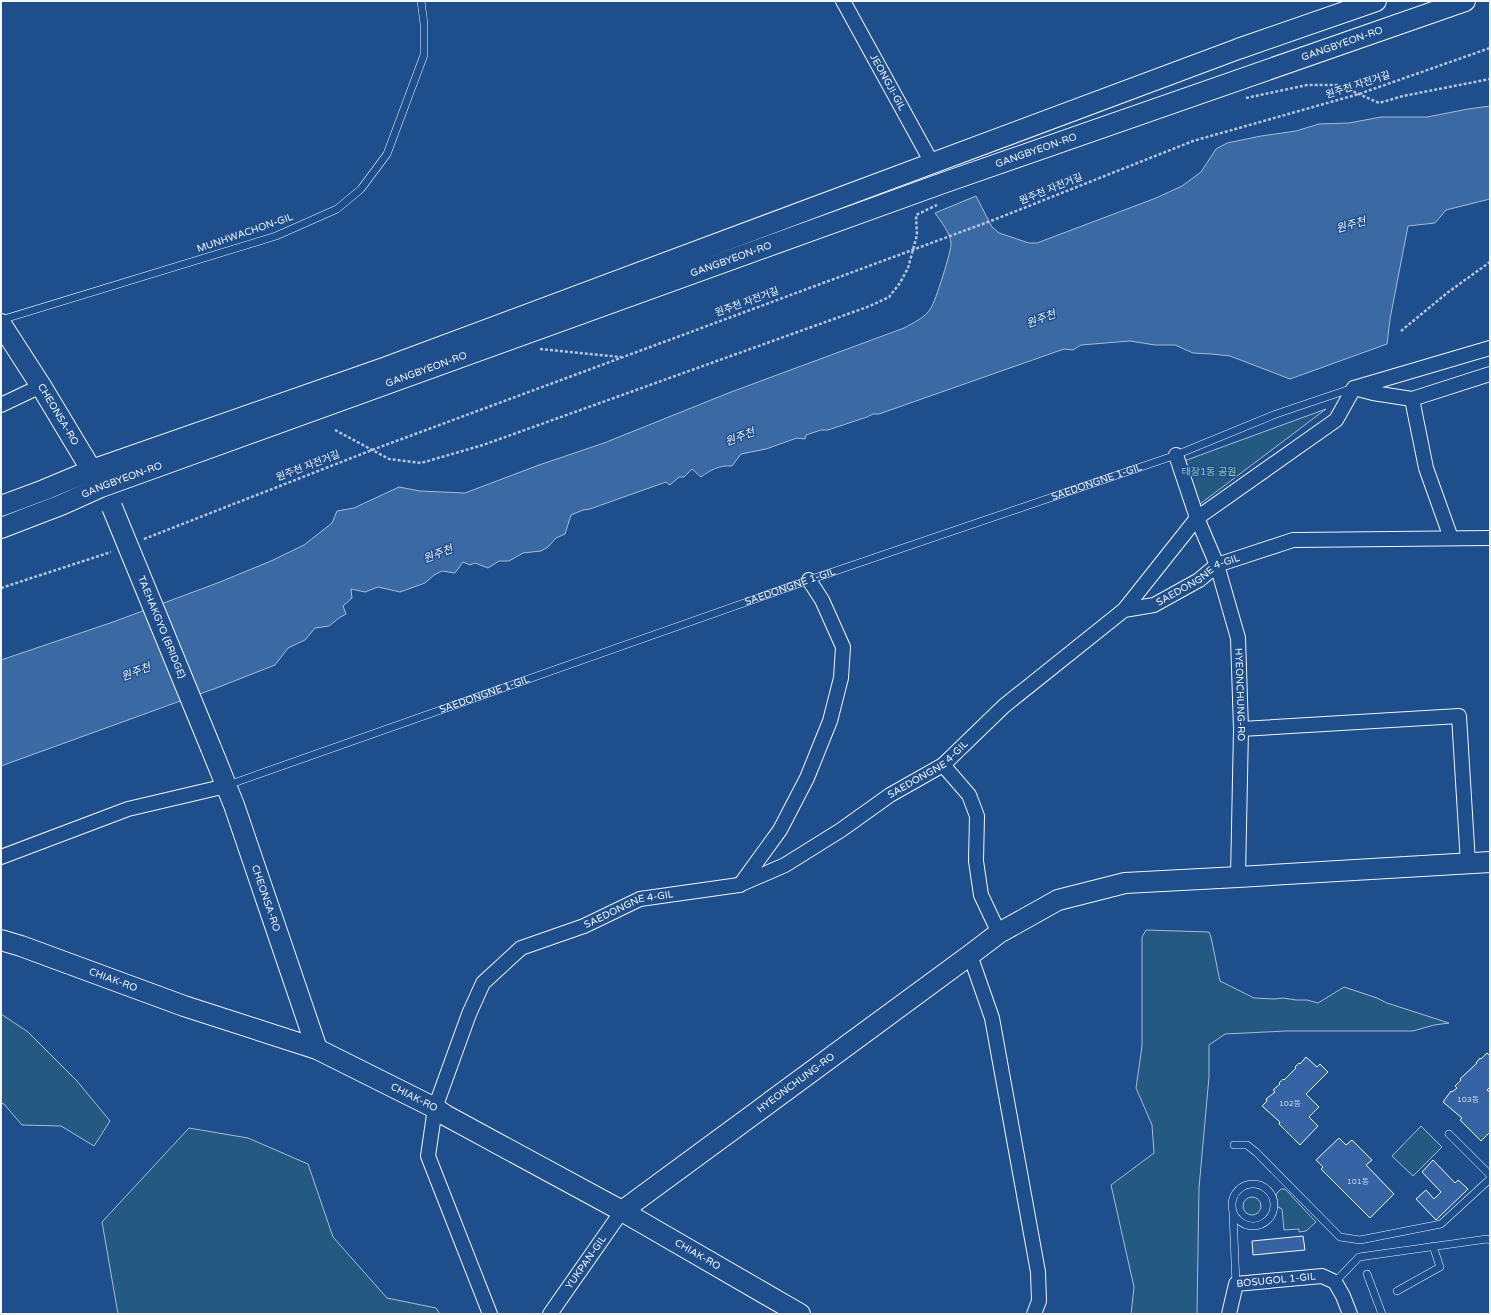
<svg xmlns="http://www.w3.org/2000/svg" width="1491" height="1315" font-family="'Varela Round','Noto Sans KR',sans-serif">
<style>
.green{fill:#245a82;stroke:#a8bbd7}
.water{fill:#3b69a3;stroke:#a8bbd7}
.building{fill:#3563a3;stroke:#f2f6ff}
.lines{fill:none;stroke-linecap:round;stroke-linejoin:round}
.lane-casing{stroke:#f2f6ff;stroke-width:8}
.street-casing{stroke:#f2f6ff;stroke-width:16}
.secondary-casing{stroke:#f2f6ff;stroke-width:22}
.path{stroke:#b3c4dc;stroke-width:2.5;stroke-dasharray:3 2;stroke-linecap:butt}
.lane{stroke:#1f4e8c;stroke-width:7}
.street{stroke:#1f4e8c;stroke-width:14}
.secondary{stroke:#1f4e8c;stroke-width:20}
.secondary-bridge-casing{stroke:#f2f6ff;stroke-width:22;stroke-linecap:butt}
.secondary-bridge{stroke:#1f4e8c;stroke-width:20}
.labels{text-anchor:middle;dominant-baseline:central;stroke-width:3;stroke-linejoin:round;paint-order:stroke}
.number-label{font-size:8px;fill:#c3d1e8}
.street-label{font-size:10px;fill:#f2f6ff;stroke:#1f4e8c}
.park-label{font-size:10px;fill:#97c8a6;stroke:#1f4e8c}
.water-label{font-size:11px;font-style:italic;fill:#f2f6ff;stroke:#1f4e8c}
</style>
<rect width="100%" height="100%" fill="#1f4e8c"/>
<path class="green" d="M1326 409 1200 504 1184 461Z
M1146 930 1209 932 1211 937 1220 981 1254 998 1274 999 1283 998 1296 1000H1307L1318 1003 1344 987 1377 998 1387 1003 1449 1023 1434 1025 1413 1031H1286L1225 1034 1209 1045V1077L1199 1188 1197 1314H1131L1134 1287 1111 1185 1154 1153 1152 1125 1136 1088 1142 1046V937Z
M1 1014 28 1032 77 1081 110 1121 94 1146 61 1126 22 1125 4 1104 1 1103Z
M1421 1126 1442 1147 1413 1176 1392 1156Z
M189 1128 248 1138 308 1164 333 1237 387 1298 436 1308 440 1314H118L102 1222Z
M1281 1189H1285L1316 1222 1306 1231 1299 1232V1229L1284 1230 1282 1209 1278 1207 1276 1194Z
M1243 1206a9 9 0 1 1 18 0a9 9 0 1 1-18 0Z"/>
<path class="water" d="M1490 106V199L1446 210 1435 223 1408 226 1390 319 1387 344 1290 379 1230 356 1212 354 1193 353 1175 345H1155L1130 341 1081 345 1073 350 1064 349 879 414H873L867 417 828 430H821L806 435 805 439 797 438 766 449 741 454 732 466C720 465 710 470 701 477L692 469 684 477H679L670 485 666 482 590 509 583 510 571 515 565 534 556 538 548 547 541 551 523 553 509 561H499L488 568 475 563 470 565 463 562 455 573 442 571 434 575 425 583 400 592 378 587 365 592 351 589 352 598 343 606 346 614 339 618 329 626 315 628 305 640 288 648 275 665 219 687 1 766V660L113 622 220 582 271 561 304 545 332 523 337 511 354 508 399 487 420 491 465 493 539 465 604 443 731 392 904 328C913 323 926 317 931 308 935 302 952 250 951 243 950 232 941 222 935 213L976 196 992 227 999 233 1029 243H1037L1156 198 1182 186 1201 172 1216 149 1227 143 1261 136 1296 131 1319 124 1349 123 1381 117H1427L1468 109Z"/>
<path class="building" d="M1487 1053 1490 1056V1087L1487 1090 1490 1092V1132L1481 1141 1460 1120 1462 1118 1443 1102 1451 1091 1452 1092 1457 1088 1455 1086 1461 1080 1460 1079 1477 1063H1476L1480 1058 1481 1059Z
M1306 1057 1317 1067 1320 1064 1328 1072 1306 1094 1319 1107 1309 1117 1318 1126 1300 1145 1279 1124 1280 1122 1262 1106 1267 1101 1266 1099 1275 1092 1273 1090 1280 1084 1279 1083 1283 1079 1284 1080 1296 1068 1295 1067 1299 1063 1300 1064Z
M1339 1138 1346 1145 1352 1140 1372 1160 1366 1165 1394 1194 1370 1218 1321 1169 1323 1167 1316 1160Z
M1433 1160 1455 1183 1458 1180 1468 1189 1436 1220 1416 1199 1426 1190 1434 1199 1441 1192 1422 1172Z
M1303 1236 1305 1250 1253 1255 1252 1241Z"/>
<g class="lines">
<g class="lane-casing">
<g id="lane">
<path d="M1 320 276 236 337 209 361 189 387 154 424 55V24L421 1"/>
<path id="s1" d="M228 785 809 580 1176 455 1276 414 1353 388"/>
<path d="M1449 1134 1490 1175"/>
<path d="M1234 1145H1247L1256 1152 1340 1237 1360 1240 1441 1224 1490 1179"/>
<circle cx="1253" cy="1205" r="21"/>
<path d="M1233 1214 1236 1284"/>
<path d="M1367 1274 1382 1314"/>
<path d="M1335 1282 1359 1257 1487 1239 1490 1240"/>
<path d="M1397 1291 1440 1267 1433 1246"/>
</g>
</g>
<g class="street-casing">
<g id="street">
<path id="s2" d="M843 1 932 163"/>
<path d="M1354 388 1490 348"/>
<path d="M1354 388 1373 393 1412 399 1490 374"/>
<path d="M1412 399 1426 468 1451 538"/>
<path d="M1 405 41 386"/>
<path id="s3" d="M1176 455 1197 518 1217 565 1238 638 1241 729 1238 877"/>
<path d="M1124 610 1197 518 1336 420 1354 388"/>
<path d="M1241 729 1459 716 1468 863"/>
<path d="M943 765 969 795 977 816 976 861 981 895 999 933"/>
<path d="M1 857 128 809 226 786"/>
<path d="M740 885 780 830 807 778 830 721 841 678 843 647 822 600 809 580"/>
<path d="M970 955 992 1018 1038 1272 1039 1301 1034 1314"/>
<path id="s4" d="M490 1314 428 1156 435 1108 469 1014 483 983 521 948 584 926 640 899 739 885 785 865 841 830 890 795 943 765 1004 706 1124 610 1154 605 1199 580 1217 565 1293 540 1490 538"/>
<path id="s5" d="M550 1314 622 1211"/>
<path id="s6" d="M1229 1314 1236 1284 1322 1276 1335 1282 1343 1296 1350 1314"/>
</g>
</g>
<g class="secondary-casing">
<g id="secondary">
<path id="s7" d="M1 324 41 386 98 481"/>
<path d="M1 506 44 490 92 470 384 368 1238 49 1376 1"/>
<path id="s8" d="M1 528 61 505 101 487 943 183 1465 1"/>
<path id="s9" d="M211 748 234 805 317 1049"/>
<path id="s10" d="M1 940 21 946 184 1006 317 1049 435 1108 445 1115 622 1211 800 1314"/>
<path id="s11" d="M622 1211 970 955 999 933 1058 900 1125 883 1238 877 1490 862"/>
</g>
</g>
<path class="path" d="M1246 98 1307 85H1339L1379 103 1403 96 1490 79
M1401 331 1447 293 1490 262
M540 349 621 357
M335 430 389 459 421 463 483 445 870 306 889 297 900 283 908 268 917 235 916 215 937 205
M144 539 372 450 996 219 1193 141 1359 94 1490 48
M1 588 111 552"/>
<use href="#lane" class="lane"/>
<use href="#street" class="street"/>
<use href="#secondary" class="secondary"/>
<g class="secondary-bridge-casing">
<g id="secondary-bridge">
<path id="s12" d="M112 507 211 748"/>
</g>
</g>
<use href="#secondary-bridge" class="secondary-bridge"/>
</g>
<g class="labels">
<g class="number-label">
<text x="1468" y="1099">103동</text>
<text x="1290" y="1103">102동</text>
<text x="1358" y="1181">101동</text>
</g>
<g class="street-label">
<text stroke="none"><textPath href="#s8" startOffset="1426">GANGBYEON-RO</textPath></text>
<text stroke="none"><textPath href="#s2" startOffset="93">JEONGJI-GIL</textPath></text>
<text transform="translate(1358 85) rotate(-18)">원주천 자전거길</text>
<text stroke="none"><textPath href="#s8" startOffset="1102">GANGBYEON-RO</textPath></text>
<text transform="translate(1051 189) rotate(-22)">원주천 자전거길</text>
<text transform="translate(245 233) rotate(-19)">MUNHWACHON-GIL</text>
<text stroke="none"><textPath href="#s8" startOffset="778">GANGBYEON-RO</textPath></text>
<text transform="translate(747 302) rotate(-20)">원주천 자전거길</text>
<text stroke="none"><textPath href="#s8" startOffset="454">GANGBYEON-RO</textPath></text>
<text stroke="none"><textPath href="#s7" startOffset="107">CHEONSA-RO</textPath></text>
<text transform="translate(308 466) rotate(-21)">원주천 자전거길</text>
<text stroke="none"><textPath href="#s8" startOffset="130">GANGBYEON-RO</textPath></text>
<text stroke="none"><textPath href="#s1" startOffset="920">SAEDONGNE 1-GIL</textPath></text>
<text stroke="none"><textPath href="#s4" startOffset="1190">SAEDONGNE 4-GIL</textPath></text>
<text stroke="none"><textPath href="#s1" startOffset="596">SAEDONGNE 1-GIL</textPath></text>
<text stroke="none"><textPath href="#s12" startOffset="130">TAEHAKGYO (BRIDGE)</textPath></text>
<text stroke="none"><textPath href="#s1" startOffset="272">SAEDONGNE 1-GIL</textPath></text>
<text stroke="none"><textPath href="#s3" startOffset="250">HYEONCHUNG-RO</textPath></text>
<text stroke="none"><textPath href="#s4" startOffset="855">SAEDONGNE 4-GIL</textPath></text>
<text stroke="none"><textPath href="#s9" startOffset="160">CHEONSA-RO</textPath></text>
<text stroke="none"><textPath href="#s4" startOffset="519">SAEDONGNE 4-GIL</textPath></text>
<text stroke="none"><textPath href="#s10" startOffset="119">CHIAK-RO</textPath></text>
<text stroke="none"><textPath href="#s11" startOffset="216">HYEONCHUNG-RO</textPath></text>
<text stroke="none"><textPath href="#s10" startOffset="443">CHIAK-RO</textPath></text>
<text stroke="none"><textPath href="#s10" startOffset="767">CHIAK-RO</textPath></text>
<text stroke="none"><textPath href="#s5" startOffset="63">YUKPAN-GIL</textPath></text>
<text stroke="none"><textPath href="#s6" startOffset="71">BOSUGOL 1-GIL</textPath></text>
</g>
<g class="park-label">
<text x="1209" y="472">태장1동 공원</text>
</g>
<g class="water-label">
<text transform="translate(1351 225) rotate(-16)">원주천</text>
<text transform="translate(1041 319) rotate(-21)">원주천</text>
<text transform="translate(740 437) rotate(-21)">원주천</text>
<text transform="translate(438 554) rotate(-21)">원주천</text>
<text transform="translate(136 672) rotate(-21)">원주천</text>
</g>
</g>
<rect width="1491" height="1315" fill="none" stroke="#f2f6ff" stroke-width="4"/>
</svg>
